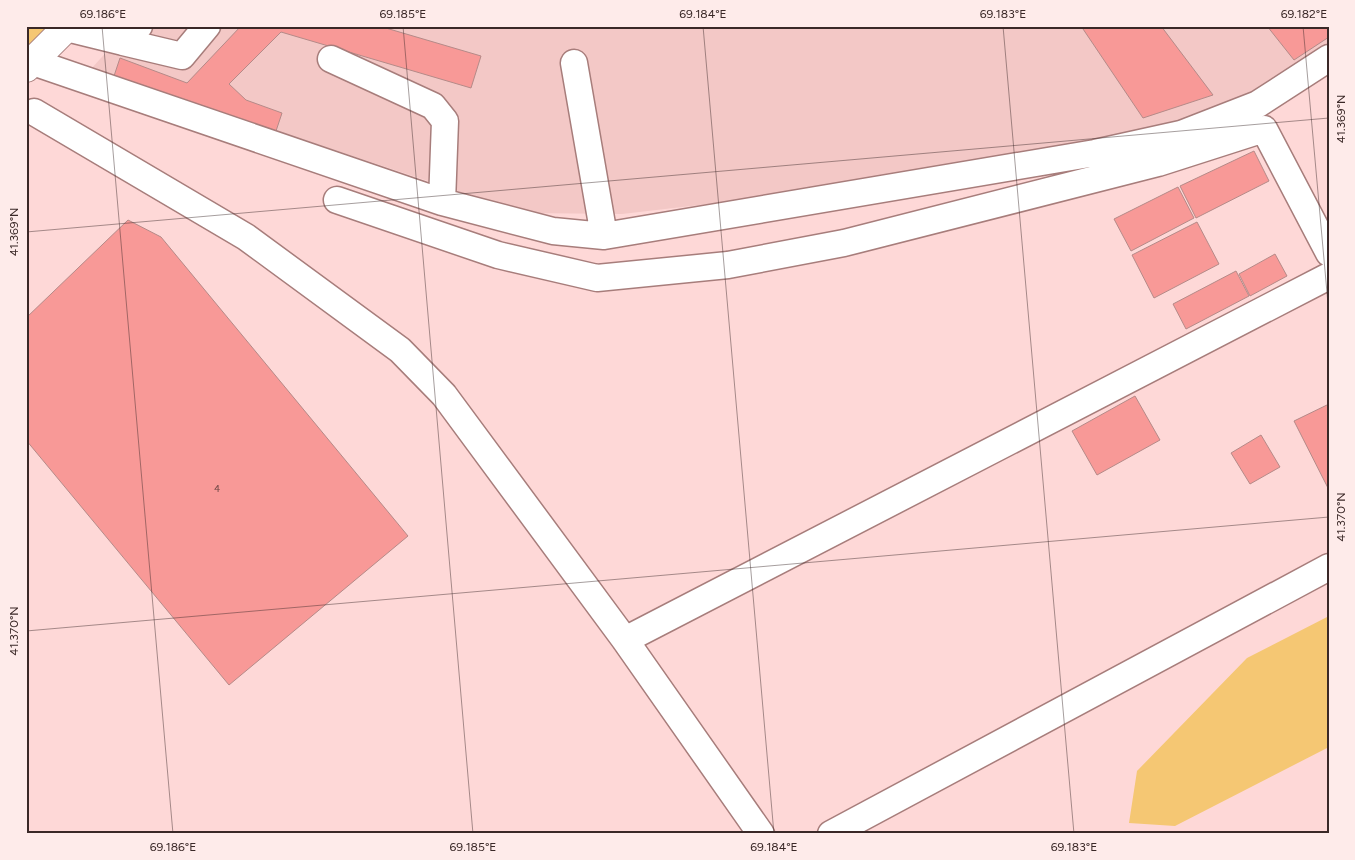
<svg xmlns="http://www.w3.org/2000/svg" width="1355" height="860" font-family="Figtree,sans-serif">
<style>
.built{fill:#f3c8c6}
.green{fill:#f5c773}
.building{fill:#f89997;stroke:#b58a88}
.lines{fill:none;stroke-linecap:round;stroke-linejoin:round}
.minor-casing{stroke:#a77d7b;stroke-width:29}
.highway-casing{stroke:#a77d7b;stroke-width:30}
.minor{stroke:#fff;stroke-width:26}
.highway{stroke:#fff;stroke-width:28}
.ticks{fill:none;stroke:#3a2827;stroke-width:1;stroke-opacity:0.45}
.labels{text-anchor:middle;dominant-baseline:central;stroke-width:4.5;stroke-linejoin:round;paint-order:stroke}
.number-label{font-size:10px;fill:#6a4443}
.neatline{fill:none;stroke:#3a2827;stroke-width:2}
.ticks-label{font-size:12px;text-anchor:middle;fill:#3a2827}
</style>
<rect width="100%" height="100%" fill="#fed8d7"/>
<path class="built" d="M130 26H1329V66L1096 159 622 214 524 213 91 69Z"/>
<path class="green" d="M26 26H48L26 48Z
M1329 616V747L1175 826 1129 823 1137 771 1247 658Z"/>
<path class="building" d="M241 26H379L481 56 471 88 281 32 229 84 246 100 282 113 275 134 113 79 120 58 187 83Z
M1081 26H1161L1213 95 1143 118Z
M1267 26H1329V37L1294 60Z
M1254 151 1269 181 1196 218 1180 186Z
M1178 187 1194 218 1131 251 1114 219Z
M128 220 161 237 408 536 229 685 26 440V318Z
M1197 222 1219 264 1154 298 1132 255Z
M1275 254 1287 276 1250 296 1239 274Z
M1236 271 1249 296 1186 329 1173 304Z
M1135 396 1160 440 1097 475 1072 431Z
M1329 404V490L1294 421Z
M1261 435 1280 467 1250 484 1231 453Z"/>
<g class="lines">
<g class="minor-casing">
<path id="minor" d="M66 28 123 42 139 26
M123 42 182 56 207 26
M331 59 433 106 445 121 442 202
M33 62 442 202 553 231 604 236 1095 153 1181 134 1258 104 1329 58
M574 63 604 236
M34 112 246 237 400 350 444 395 625 640 761 834
M337 200 498 255 597 278 728 265 844 243 1158 163 1264 129 1329 253
M625 640 1329 276
M831 834 1329 567"/>
</g>
<g class="highway-casing">
<path id="highway" d="M26 68 68 26"/>
</g>
<use href="#minor" class="minor"/>
<use href="#highway" class="highway"/>
</g>
<path class="ticks" d="M102 26 173 834M403 26 473 834M703 26 774 834M1003 26 1074 834M1303 26 1329 315M26 232 1329 118M26 631 1329 517"/>
<g class="labels">
<g class="number-label">
<text x="217" y="488">4</text>
</g>
</g>
<rect width="1355" height="860" fill="none" stroke="#feebea" stroke-width="55"/>
<rect x="28" y="28" width="1300" height="804" class="neatline"/>
<g class="ticks-label">
<text x="103" y="18">69.186°E</text>
<text x="403" y="18">69.185°E</text>
<text x="703" y="18">69.184°E</text>
<text x="1003" y="18">69.183°E</text>
<text x="1304" y="18">69.182°E</text>
<text transform="translate(1341 119) rotate(-90)" y="4">41.369°N</text>
<text transform="translate(14 232) rotate(-90)" y="4">41.369°N</text>
<text transform="translate(1341 517) rotate(-90)" y="4">41.370°N</text>
<text transform="translate(14 631) rotate(-90)" y="4">41.370°N</text>
<text x="173" y="851">69.186°E</text>
<text x="473" y="851">69.185°E</text>
<text x="774" y="851">69.184°E</text>
<text x="1074" y="851">69.183°E</text>
</g>
</svg>
